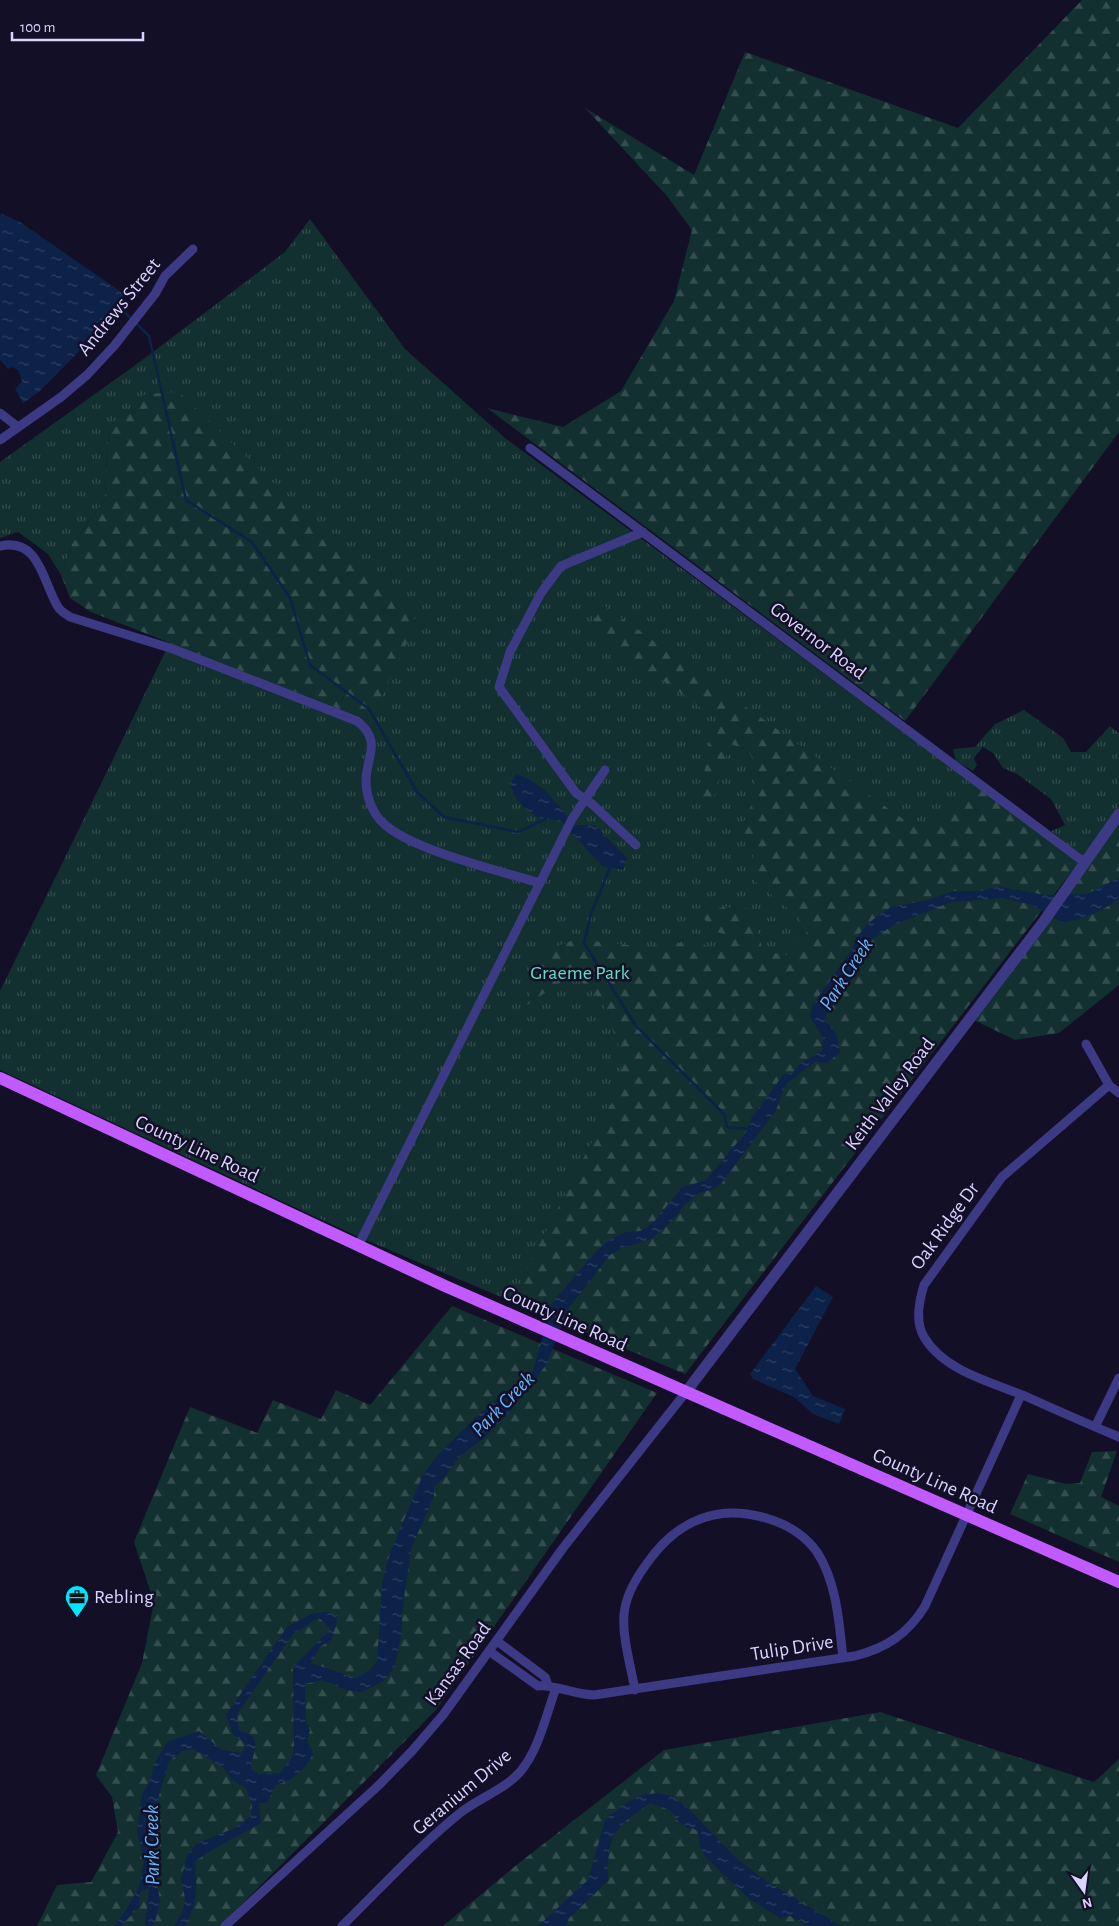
<svg xmlns="http://www.w3.org/2000/svg" width="1119" height="1926" font-family="'Alegreya Sans',sans-serif">
<style>
.grass{fill:url(#grass-tufts)}
.forest{fill:url(#forest-firs)}
.water{fill:url(#water-ripples);fill-rule:evenodd}
.lines{fill:none;stroke-linecap:round;stroke-linejoin:round}
.stream{stroke:#0c2248;stroke-width:2.5}
.minor{stroke:#3d3a85;stroke-width:9}
.tertiary{stroke:#3d3a85;stroke-width:11}
.primary{stroke:#c25bff;stroke-width:12}
.labels{text-anchor:middle;dominant-baseline:central;stroke-width:5;stroke-linejoin:round;paint-order:stroke}
.street-label{font-size:20px;fill:#d9d4ff;stroke:#130f26}
.park-label{font-size:20px;fill:#5fe0c0;stroke:#130f26}
.poi-label{font-size:20px;fill:#d9d4ff;stroke:#130f26;text-anchor:start}
.water-label{font-size:21px;font-style:italic;fill:#62b6ff;stroke:#130f26}
</style>
<defs>
<pattern id="grass-tufts" width="24" height="20" patternUnits="userSpaceOnUse" patternTransform="scale(1.25)"><rect width="24" height="20" fill="#12302f"/><path d="M3 7l-1-3M5 7V3M7 7l1-3M15 17l-1-3M17 17v-4M19 17l1-3" fill="none" stroke="#344d4e"/></pattern>
<pattern id="forest-firs" width="22" height="20" patternUnits="userSpaceOnUse" patternTransform="scale(1.25)"><rect width="22" height="20" fill="#12302f"/><path d="M5 1l3.5 6h-7zM16 11l3.5 6h-7z" fill="#344d4e"/></pattern>
<pattern id="water-ripples" width="26" height="14" patternUnits="userSpaceOnUse" patternTransform="scale(1.25)"><rect width="26" height="14" fill="#0c2248"/><path d="M2 4q2-2 4 0t4 0M15 11q2-2 4 0t4 0" fill="none" stroke="#2f4163"/></pattern>
</defs>
<rect width="100%" height="100%" fill="#130f26"/>
<path class="grass" d="M310 219 405 349 505 438 1079 862 685 1374 363 1239 0 1070V991L170 642 370 721 111 428 107 448 105 500 72 544 61 575 48 554 18 532 0 538V462L141 361 285 252Z
M1024 710 1063 738 1071 752H1086L1110 726 1119 733V807L1083 857 1051 831 1065 825 1051 799 1017 774 1003 768 993 753 983 747 974 758 977 765 973 771 956 761 953 749 975 747 995 724Z"/>
<path class="forest" d="M1082 0H1119V432L905 721 487 408 563 427 621 391 674 301 692 230 667 196 585 108 694 175 745 52 958 128Z
M179 392 417 621 370 721 91 612 70 598 61 575 72 544 105 500 107 448 111 428 145 394Z
M603 605 924 834 973 784 1079 862 685 1374 512 1298 620 1087 622 1055 602 1001 573 974 527 1005 542 952 576 939 645 947 668 943H700L720 951 736 938 714 931 701 915 723 907 751 909 763 951 787 955 807 932 799 918 750 877 753 865V844L740 831 752 803 757 768 748 750 730 744 715 794 706 805 692 799 704 774 711 733 723 723 607 641 593 623Z
M1119 816V985L1059 1033 1015 1040 974 1020Z
M452 1306 657 1393 436 1710 220 1926H37L57 1885 91 1882 118 1832 112 1797 96 1775 142 1663 154 1602 134 1542 190 1407 257 1433 273 1400 321 1419 336 1390 370 1405Z
M1117 1451 1101 1497 1119 1506V1562L1010 1514 1028 1474 1066 1484 1080 1483 1092 1452Z
M880 1712 1094 1782 1119 1759V1926H443L519 1863 664 1750Z"/>
<path class="water" d="M0 213 20 222 124 294 121 309 40 391 23 403 15 389 22 381 18 370 13 367 8 369 0 360Z
M516 774C546 784 555 802 574 825H595L627 858 623 870 602 866 560 820C536 823 517 806 510 784Z
M1119 878V899C1101 912 1085 918 1063 923L1032 905 1002 898 951 902 892 926 873 939 855 974 825 1017 826 1023C838 1029 838 1041 840 1053L826 1063 815 1062 786 1084 776 1110 721 1184 714 1189 699 1193 684 1206 668 1225 651 1239 622 1248 610 1255 568 1309 546 1365 529 1387 508 1414 485 1437 459 1457 444 1478 434 1486V1496L411 1549 403 1605 401 1635 395 1666 384 1681 361 1692 346 1690 322 1680 305 1684 306 1721 310 1730 307 1740 313 1754C306 1769 292 1781 276 1785L267 1803H259L261 1823 207 1853 195 1862C197 1892 199 1898 185 1926H174L183 1911 185 1898 181 1879 187 1856 197 1843 235 1828 251 1816 252 1804 246 1788 232 1780 224 1768 193 1749 182 1751 169 1761 159 1796 154 1857 160 1902 154 1926H145L149 1888 140 1892 139 1907 121 1926H114L126 1910 139 1887 144 1861 137 1832 142 1794 150 1781 154 1764 167 1742 199 1731 222 1750 242 1753 246 1743 233 1735 226 1715 287 1627 313 1613 328 1612 338 1616 332 1639 320 1647 311 1663 356 1678 369 1671 377 1661 382 1584 390 1553 422 1477 434 1459 477 1416 505 1392 524 1381 533 1371 552 1303 592 1256 609 1240 626 1232 641 1231 654 1222 681 1188 706 1180 746 1132 751 1119 783 1075 794 1072 801 1063 822 1051 823 1037 810 1017 813 1004 851 951 859 934 871 921 891 907 929 900 953 891H981L997 886 1045 895 1087 894ZM319 1618 331 1629 293 1667 294 1748 292 1758 280 1773 259 1774 251 1769C250 1759 264 1738 246 1733 244 1732 241 1732 239 1731L237 1714 293 1634Z
M816 1286 833 1297 795 1369 813 1396 845 1409 839 1424 813 1414 794 1397 753 1379 750 1374Z
M657 1793 672 1796 691 1811 737 1859 765 1880 841 1926H808L790 1916 780 1918 751 1900 707 1859 700 1847 698 1831 692 1828 688 1829 677 1820 670 1810 650 1803C613 1829 608 1834 608 1881L569 1918 566 1926H538L588 1880 605 1820 624 1804 642 1795Z"/>
<g class="lines">
<path class="stream" d="M121 309 132 319
M136 323 149 336 186 500 252 542 290 598 310 665 369 709 417 792 444 817 518 832 546 819
M611 865 591 914 584 943 636 1026 724 1114 727 1127 749 1129"/>
<path class="minor" d="M0 413 18 427
M0 440 61 397 87 375 114 346 155 294 165 276 193 249
M530 448 1084 862
M0 546C40 537 43 583 58 607 60 611 66 614 70 617L173 649 357 721C383 741 366 757 366 781 366 795 372 813 383 823 411 850 500 871 540 883
M636 845 592 804 576 793 499 687 510 652 541 593 561 566 643 532
M1086 1044 1109 1085 1002 1177 924 1285C919 1301 915 1322 924 1337 944 1371 991 1382 1025 1396 1056 1410 1088 1424 1119 1437
M1109 1085 1119 1093
M358 1246 572 819 605 770
M1095 1427 1119 1378
M497 1641 545 1677 548 1685
M489 1651 538 1686C553 1684 576 1695 594 1695L855 1656C886 1648 908 1634 925 1606L1021 1395
M635 1690C631 1667 622 1637 624 1615 625 1598 635 1580 645 1566 677 1519 720 1501 775 1521 791 1527 807 1538 817 1552 837 1583 839 1623 843 1658
M225 1926 379 1785 412 1751 443 1715 563 1548 686 1392
M342 1926C381 1888 418 1847 460 1813 479 1798 504 1790 520 1772 539 1750 546 1715 556 1688"/>
<path class="tertiary" d="M686 1392 1044 921 1119 814"/>
<path class="primary" d="M0 1078 445 1286 1119 1582"/>
</g>
<defs>
<g id="office-pin" transform="scale(1.25)"><path d="M0 17L-7.5 6A9.5 9.5 0 1 1 7.5 6Z" fill="#00e5ff" stroke="#130f26"/><path d="M-6-3h4V-5.5h4V-3h4V5H-6ZM-1-4.5V-3h2v-1.5ZM-6 0V1H6V0Z" fill="#111"/></g>
</defs>
<g fill-rule="evenodd">
<use href="#office-pin" x="77" y="1597"/>
</g>
<g class="labels">
<g class="street-label">
<text transform="translate(119 307) rotate(-51)">Andrews Street</text>
<text transform="translate(818 641) rotate(37)">Governor Road</text>
<text transform="translate(890 1094) rotate(-53)">Keith Valley Road</text>
<text transform="translate(197 1149) rotate(25)">County Line Road</text>
<text transform="translate(945 1226) rotate(-54)">Oak Ridge Dr</text>
<text transform="translate(565 1319) rotate(24)">County Line Road</text>
<text transform="translate(935 1481) rotate(24)">County Line Road</text>
<text transform="translate(792 1648) rotate(-9)">Tulip Drive</text>
<text transform="translate(458 1664) rotate(-54)">Kansas Road</text>
<text transform="translate(462 1792) rotate(-40)">Geranium Drive</text>
</g>
<g class="park-label">
<text x="580" y="973">Graeme Park</text>
</g>
<g class="poi-label">
<text x="94" y="1597">Rebling</text>
</g>
<g class="water-label">
<text transform="translate(846 974) rotate(-57)">Park Creek</text>
<text transform="translate(503 1404) rotate(-46)">Park Creek</text>
<text transform="translate(152 1845) rotate(-91)">Park Creek</text>
</g>
</g>
<g transform="translate(1084 1891) rotate(166)" stroke="#130f26" stroke-width="4" paint-order="stroke">
<path d="M0-4L9 19L0 12L-9 19Z" fill="#d9d4ff"/>
<text y="-8" font-size="14" font-weight="bold" text-anchor="middle" fill="#d9d4ff">N</text>
</g>
<path d="M12 32v8h131v-8" fill="none" stroke="#d9d4ff" stroke-width="2.5"/>
<text x="20" y="32" font-size="15" fill="#d9d4ff" stroke="#130f26" stroke-width="4" paint-order="stroke">100 m</text>
</svg>
